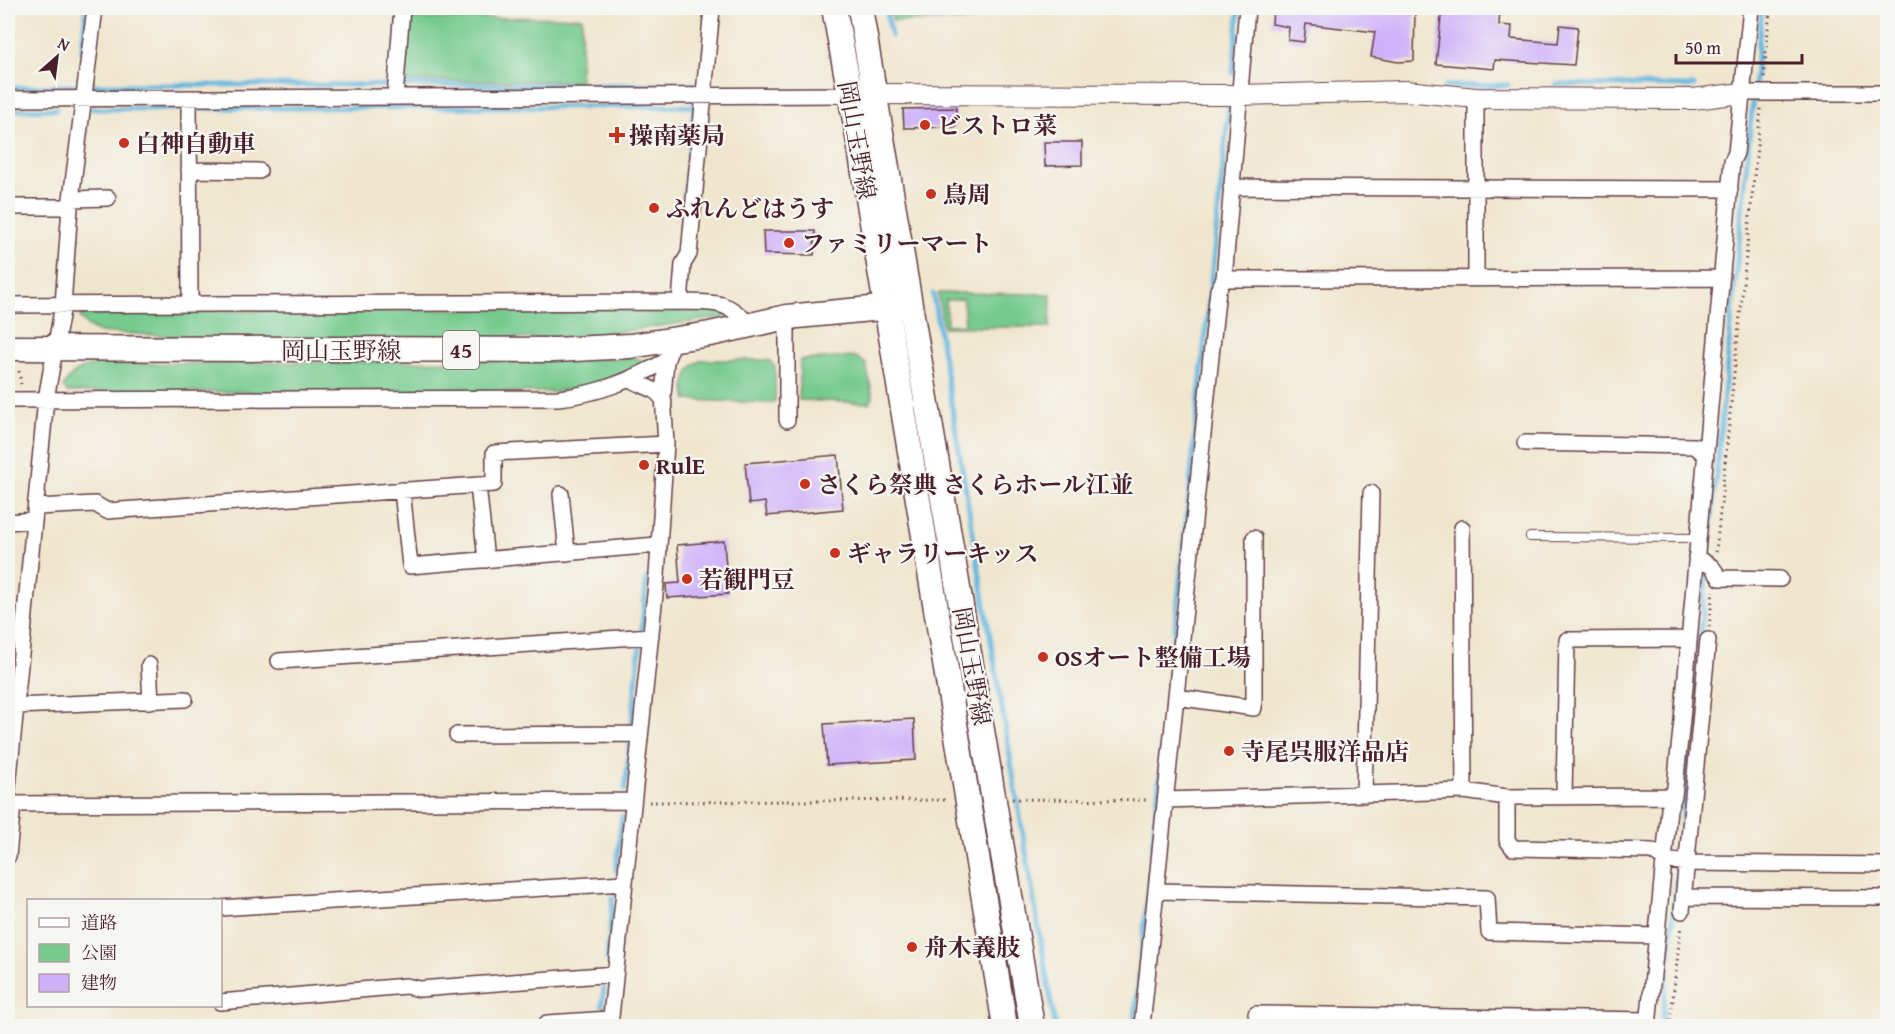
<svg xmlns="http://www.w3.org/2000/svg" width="1895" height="1034" font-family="'Gentium Book Plus','Noto Serif JP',serif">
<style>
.green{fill:#75ca8d;stroke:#60745c;stroke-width:1.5;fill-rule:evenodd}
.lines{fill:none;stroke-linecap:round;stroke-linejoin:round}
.stream{stroke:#62b5de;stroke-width:5}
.building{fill:#ceb0f9}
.service-casing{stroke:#633d43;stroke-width:10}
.minor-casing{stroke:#633d43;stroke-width:18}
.tertiary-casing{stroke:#633d43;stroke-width:22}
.primary-casing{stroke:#633d43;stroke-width:27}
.path{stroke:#633d43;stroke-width:3;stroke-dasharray:1.5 4.5;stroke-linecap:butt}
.service{stroke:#fff;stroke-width:8}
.minor{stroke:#fff;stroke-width:15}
.tertiary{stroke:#fff;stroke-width:20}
.primary{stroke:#fff;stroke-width:24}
.poi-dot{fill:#c8321e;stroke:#f6f6f2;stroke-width:2}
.labels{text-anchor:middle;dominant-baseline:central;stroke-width:4.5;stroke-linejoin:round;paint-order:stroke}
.shield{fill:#f6f6f2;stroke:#7e6067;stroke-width:1.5}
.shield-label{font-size:22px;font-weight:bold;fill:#4a1f2b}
.poi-label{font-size:24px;font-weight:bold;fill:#4a1f2b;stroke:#f6f6f2;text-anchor:start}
.street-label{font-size:24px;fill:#4a1f2b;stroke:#f6f6f2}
</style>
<rect width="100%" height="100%" fill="#f6f6f2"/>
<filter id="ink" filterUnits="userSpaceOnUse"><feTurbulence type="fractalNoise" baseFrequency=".0167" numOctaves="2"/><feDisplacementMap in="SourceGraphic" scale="12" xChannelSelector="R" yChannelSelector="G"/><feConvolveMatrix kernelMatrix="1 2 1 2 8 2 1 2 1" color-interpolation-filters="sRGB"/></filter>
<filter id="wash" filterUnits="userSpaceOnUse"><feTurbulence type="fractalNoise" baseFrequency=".008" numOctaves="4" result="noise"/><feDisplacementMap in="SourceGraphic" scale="24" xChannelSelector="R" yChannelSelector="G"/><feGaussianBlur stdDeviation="1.35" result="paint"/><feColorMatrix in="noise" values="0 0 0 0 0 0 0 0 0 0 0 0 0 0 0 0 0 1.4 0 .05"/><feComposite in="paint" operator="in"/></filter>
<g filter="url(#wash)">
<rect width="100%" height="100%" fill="#f0e6ce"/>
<path class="green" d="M891 8H970L971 21H893Z
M582 17 580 81H403L408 19Z
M938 293 1051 294 1050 327H943ZM963 299 965 324 947 325 946 300Z
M601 308 725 311 727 314 725 317 575 338 244 340 97 332 87 326 80 317 83 312Z
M634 357 642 360 638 368 588 386 554 392H67L63 387C72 370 86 365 104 364L592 360Z
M856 357 866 364 873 397 869 403 799 400 800 360Z
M703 360H769L775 367V401L771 403 687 400C682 384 687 365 703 360Z"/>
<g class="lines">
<path class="stream" d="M886 8 891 36
M82 51 86 8
M1233 73 1239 8
M1555 84 1694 86
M1445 86 1508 85
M8 88 94 85H697
M92 109 694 106
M8 110 56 109
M679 255 694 104
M933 294 1055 1026
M625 790 647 578
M616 870 622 817
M607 960 613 898
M602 1005 604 988
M1134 1026 1229 107
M1662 1026 1762 8"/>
</g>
<g id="blocks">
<path class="building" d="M1273 8H1415L1414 61 1398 62 1371 57 1375 32 1306 24 1304 42 1288 40 1289 27 1272 24Z
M1442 8H1500L1499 25 1512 26 1511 39 1558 43 1560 25 1578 27 1574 65 1495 60 1494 69 1436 64Z
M956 108V127L904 128 903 109Z
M1044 142H1082V165L1045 166Z
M763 231H815L814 255 764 254Z
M838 455 843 509 767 516 765 502 749 504 745 463Z
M724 541 728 594 667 598 666 584 680 583 677 545Z
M914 719 916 760 827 765 824 724Z"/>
</g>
</g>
<g filter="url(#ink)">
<use href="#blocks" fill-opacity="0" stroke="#633d43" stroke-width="1.5"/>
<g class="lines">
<g class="service-casing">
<path id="service" d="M1530 537 1698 538"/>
</g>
<g class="minor-casing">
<path id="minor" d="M1743 93H1888
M395 97 402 8
M189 98 190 303
M1476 98V279
M8 99 849 95
M189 170 259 171
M1231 187 1730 189
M71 199 108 198
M8 207H70
M1224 279 1721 278
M680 302 683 264 689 254 712 8
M8 305 680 302C710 303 727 299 747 323
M631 380 656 391 664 401
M8 400 558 398C599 394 631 380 666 361
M787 420V317
M1525 443 1695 446 1705 455
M478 485 486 560
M402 490 410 566 657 545
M561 494 567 553
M37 507 95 504 107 511 494 484V453L666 444
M8 522 34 520
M1462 528 1464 791
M1696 557 1712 567 1720 578 1780 579
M279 661 651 636
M149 665 151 701
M1176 697 1254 708V538
M16 706 185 699
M457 735 640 734
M8 787 46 399 63 305 70 207 95 8
M1364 795 1371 493
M1564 796 1567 640 1689 639
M8 797 13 804 8 856
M1507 797V840L1513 848 1652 851 1665 860 1687 863 1888 865
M1165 800 1464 791 1507 797 1674 796
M8 804 633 801
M1156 891 1487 898 1489 932 1657 936
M1684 897 1888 898
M220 908 624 883
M1682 911 1708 640
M220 1002 406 986 420 989 615 974
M1256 1014 1649 1020
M547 1026V1023L610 1019
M610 1026 657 575 666 444 663 395 666 361 674 340
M1142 1026 1213 337 1218 290 1224 279 1247 8
M1648 1026 1669 809 1674 796 1682 720 1732 161 1736 153 1751 8"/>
</g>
<g class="tertiary-casing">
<path id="tertiary" d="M861 94 1238 95 1406 91 1476 98 1693 99 1743 93"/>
</g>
<g class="primary-casing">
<path id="primary" d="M834 8 857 131 1005 1026
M860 8 1032 1026
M8 348 555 350 630 346 710 334 787 317 902 306"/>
</g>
<path class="path" d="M1764 77 1770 8
M19 371 21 384
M1716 552 1761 108
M1709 627 1713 591
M1012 799 1150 800
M649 802 949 800
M1670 1026 1681 925"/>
<use href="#service" class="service"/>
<use href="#minor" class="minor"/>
<use href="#tertiary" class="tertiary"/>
<use href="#primary" class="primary"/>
</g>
</g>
<g class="poi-dot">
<circle cx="925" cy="125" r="6"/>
<path d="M614 126h6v6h6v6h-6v6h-6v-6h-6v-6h6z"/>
<circle cx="124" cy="143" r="6"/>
<circle cx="931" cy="194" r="6"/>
<circle cx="654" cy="208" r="6"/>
<circle cx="789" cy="243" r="6"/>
<circle cx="644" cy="465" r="6"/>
<circle cx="805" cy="484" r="6"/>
<circle cx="835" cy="553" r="6"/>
<circle cx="687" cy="579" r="6"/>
<circle cx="1043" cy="657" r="6"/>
<circle cx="1229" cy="751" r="6"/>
<circle cx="912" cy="947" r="6"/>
</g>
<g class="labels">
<rect class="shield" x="443" y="331" width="36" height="38" rx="4.5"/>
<g class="shield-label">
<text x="461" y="350">45</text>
</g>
<g class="poi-label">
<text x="937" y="125">ビストロ菜</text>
<text x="629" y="135">操南薬局</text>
<text x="136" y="143">白神自動車</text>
<text x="943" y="194">鳥周</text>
<text x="666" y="208">ふれんどはうす</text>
<text x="801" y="243">ファミリーマート</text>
<text x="656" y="465">RulE</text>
<text x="817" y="484">さくら祭典 さくらホール江並</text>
<text x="847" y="553">ギャラリーキッス</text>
<text x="699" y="579">若観門豆</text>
<text x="1055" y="657">OSオート整備工場</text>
<text x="1241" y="751">寺尾呉服洋品店</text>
<text x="924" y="947">舟木義肢</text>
</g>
<g class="street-label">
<text transform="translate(857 140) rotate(80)">岡山玉野線</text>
<text x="341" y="350">岡山玉野線</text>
<text transform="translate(972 666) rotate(80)">岡山玉野線</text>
</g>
</g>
<rect width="1895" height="1034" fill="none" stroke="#f6f6f2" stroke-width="30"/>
<rect x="27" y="899" width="195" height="108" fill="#f6f6f2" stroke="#b1a0a2" stroke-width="1.5"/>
<rect x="39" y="918" width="30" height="9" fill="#ffffff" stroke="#b1a0a2" stroke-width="1.5"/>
<text x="81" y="929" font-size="18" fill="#4a1f2b">道路</text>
<rect x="39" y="944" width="30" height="18" fill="#75ca8d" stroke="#b1a0a2" stroke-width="1.5"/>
<text x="81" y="959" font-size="18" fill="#4a1f2b">公園</text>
<rect x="39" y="974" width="30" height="18" fill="#ceb0f9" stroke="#b1a0a2" stroke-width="1.5"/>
<text x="81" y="989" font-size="18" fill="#4a1f2b">建物</text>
<g transform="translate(57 57) rotate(28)" stroke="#f6f6f2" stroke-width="4.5" paint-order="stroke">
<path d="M0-4.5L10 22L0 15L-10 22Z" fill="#4a1f2b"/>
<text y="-9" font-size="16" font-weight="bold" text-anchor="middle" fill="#4a1f2b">N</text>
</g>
<path d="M1676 54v9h126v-9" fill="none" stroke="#4a1f2b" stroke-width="3"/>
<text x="1685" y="54" font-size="18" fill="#4a1f2b" stroke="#f6f6f2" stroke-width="4.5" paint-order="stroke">50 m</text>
</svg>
